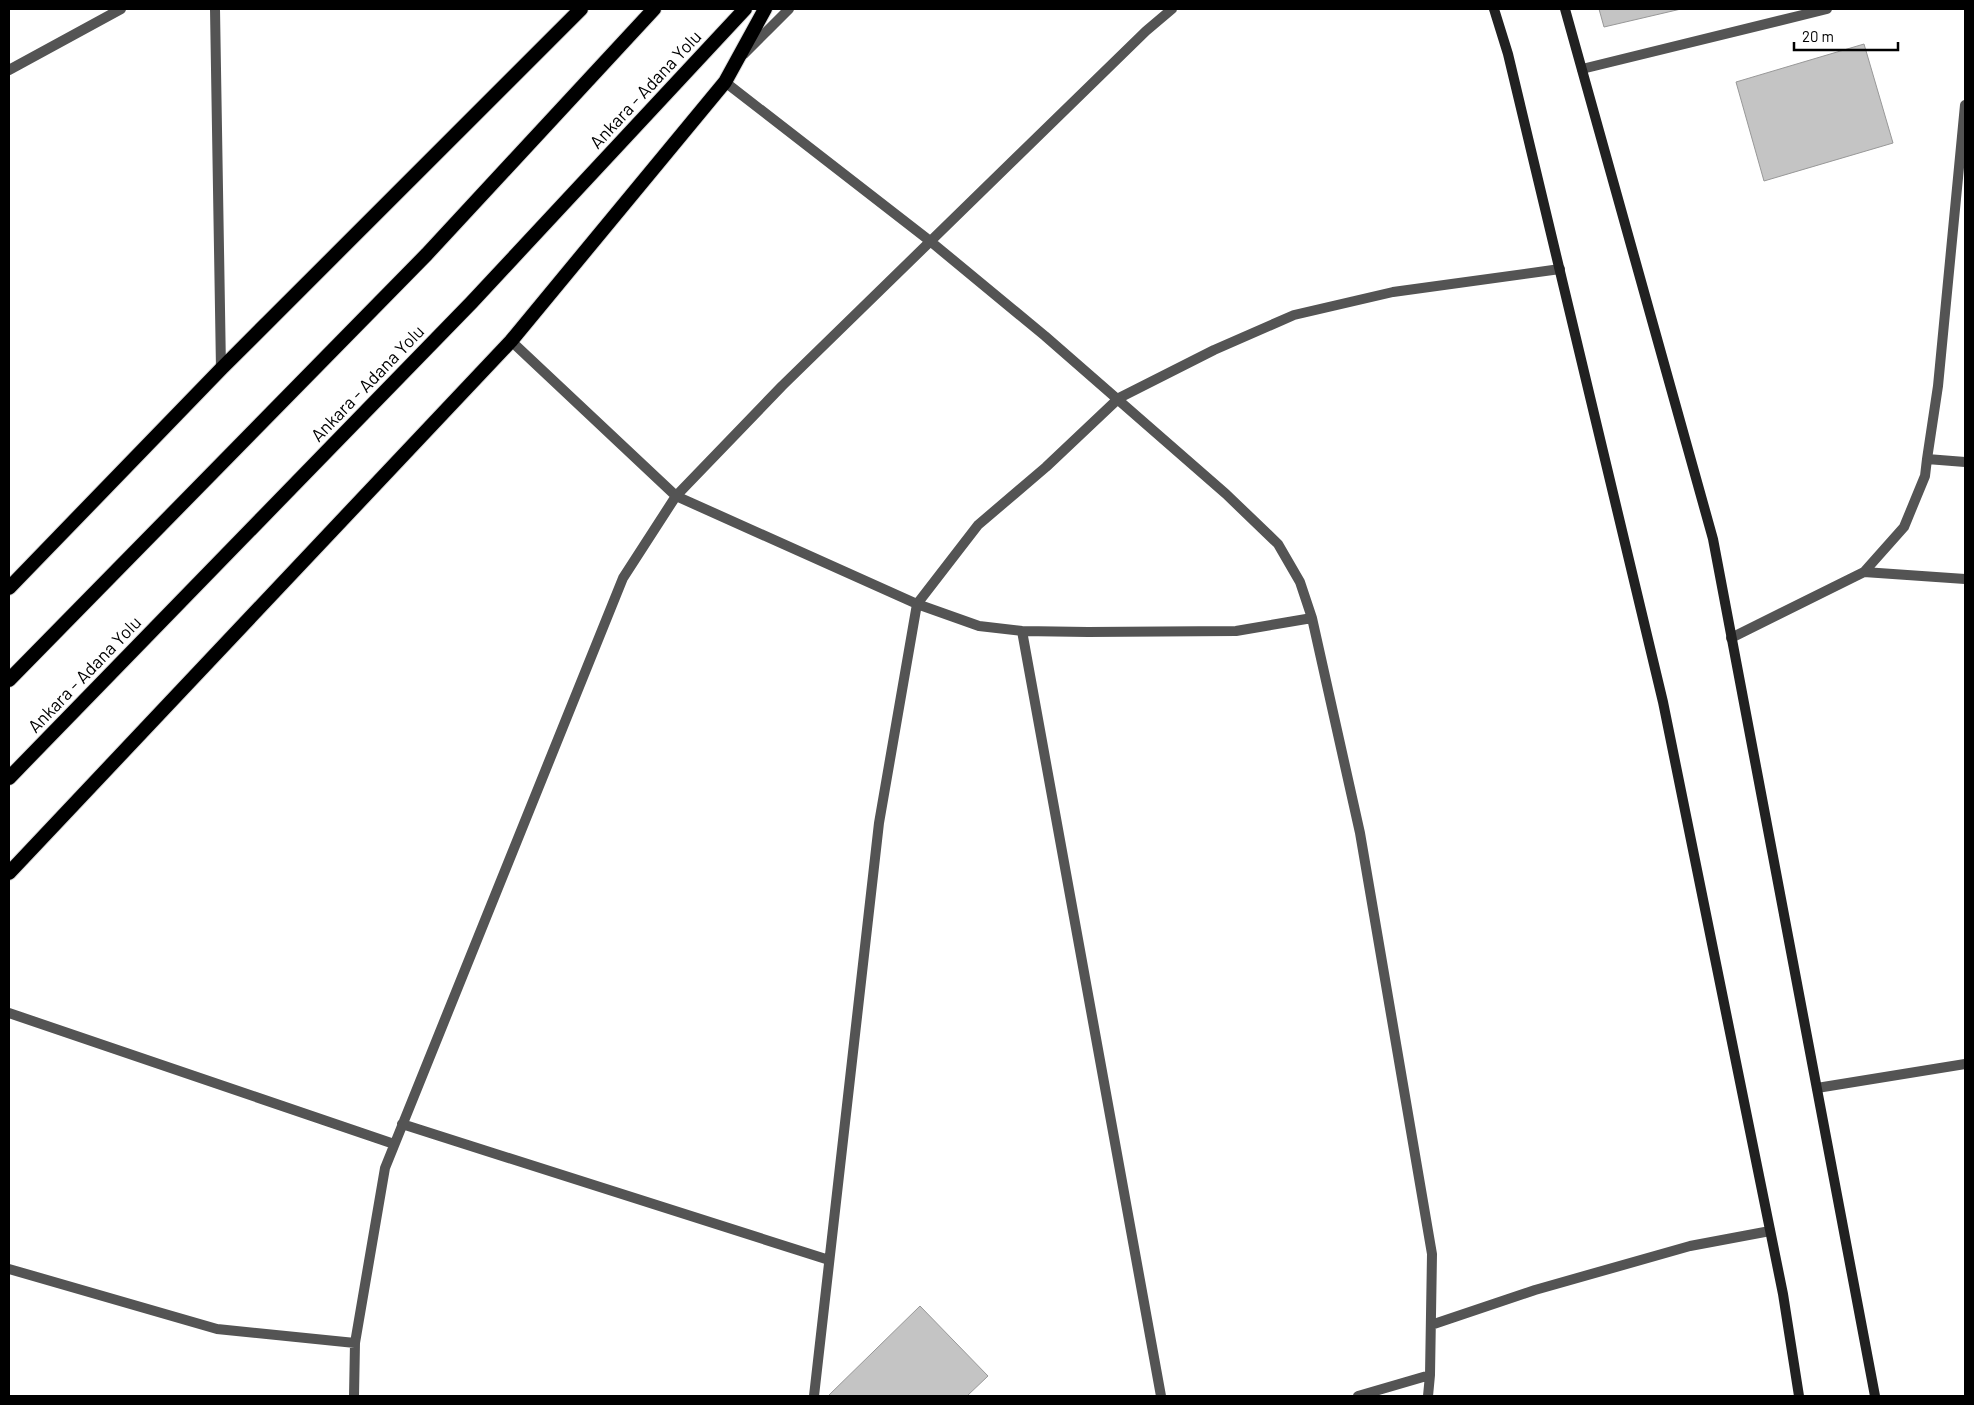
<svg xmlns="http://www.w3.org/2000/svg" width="1974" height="1405" font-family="Barlow,sans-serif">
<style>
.building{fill:#c4c4c4;stroke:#989898}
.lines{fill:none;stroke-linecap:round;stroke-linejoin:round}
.trunk-casing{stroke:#dbdbdb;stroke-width:16}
.minor{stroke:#545454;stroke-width:10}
.secondary{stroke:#212121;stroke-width:10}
.trunk{stroke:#000;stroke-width:14}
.labels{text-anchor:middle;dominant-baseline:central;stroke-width:5;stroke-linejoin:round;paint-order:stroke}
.street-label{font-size:18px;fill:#000;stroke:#fff}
</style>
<rect width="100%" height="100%" fill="#fff"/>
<path class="building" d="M1599 9H1681L1604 27Z
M1864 44 1893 143 1764 181 1736 82Z
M920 1306 988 1376 967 1396H828Z"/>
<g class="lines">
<g class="trunk-casing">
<path id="trunk" d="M9 588 221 369 581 9
M9 680 427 254 654 9
M9 778 472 302 745 9
M9 873 511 341 725 82 765 9"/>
</g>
<path class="minor" d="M215 9 221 369
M744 54 789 9
M1582 69 1827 9
M9 70 121 9
M725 82 930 241 1045 336 1226 494 1278 544 1300 582 1312 618
M511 341 676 496 917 604 979 626 1022 631 1088 632 1236 631 1312 618 1360 833 1432 1254 1430 1375 1428 1396
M1927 459 1965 462
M1864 572 1965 579
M1022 631 1161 1396
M1731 638 1864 572 1904 527 1925 476 1927 459 1938 386 1965 105
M9 1013 394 1144
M1817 1088 1965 1064
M402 1124 829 1260
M9 1269 217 1329 355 1343
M1431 1325 1535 1290 1690 1246 1770 1231
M354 1396 355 1343 385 1168 623 578 676 496 782 386 1146 31 1172 9
M814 1396 879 823 917 604 978 525 1046 467 1119 398 1214 350 1294 315 1393 292 1560 269
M1358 1396 1430 1375"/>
<path class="secondary" d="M1494 9 1508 54 1663 702 1783 1294 1799 1396
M1565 9 1713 539 1875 1396"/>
<use href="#trunk" class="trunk"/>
</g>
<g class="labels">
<g class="street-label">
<text transform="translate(645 89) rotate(-47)">Ankara - Adana Yolu</text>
<text transform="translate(367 383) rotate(-46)">Ankara - Adana Yolu</text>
<text transform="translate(84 674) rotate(-46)">Ankara - Adana Yolu</text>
</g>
</g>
<rect width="1974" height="1405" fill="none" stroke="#000000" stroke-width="20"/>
<path d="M1794 42v8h104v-8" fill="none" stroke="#000000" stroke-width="2.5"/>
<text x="1802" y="42" font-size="15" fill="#000000" stroke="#ffffff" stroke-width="4" paint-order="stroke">20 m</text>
</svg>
